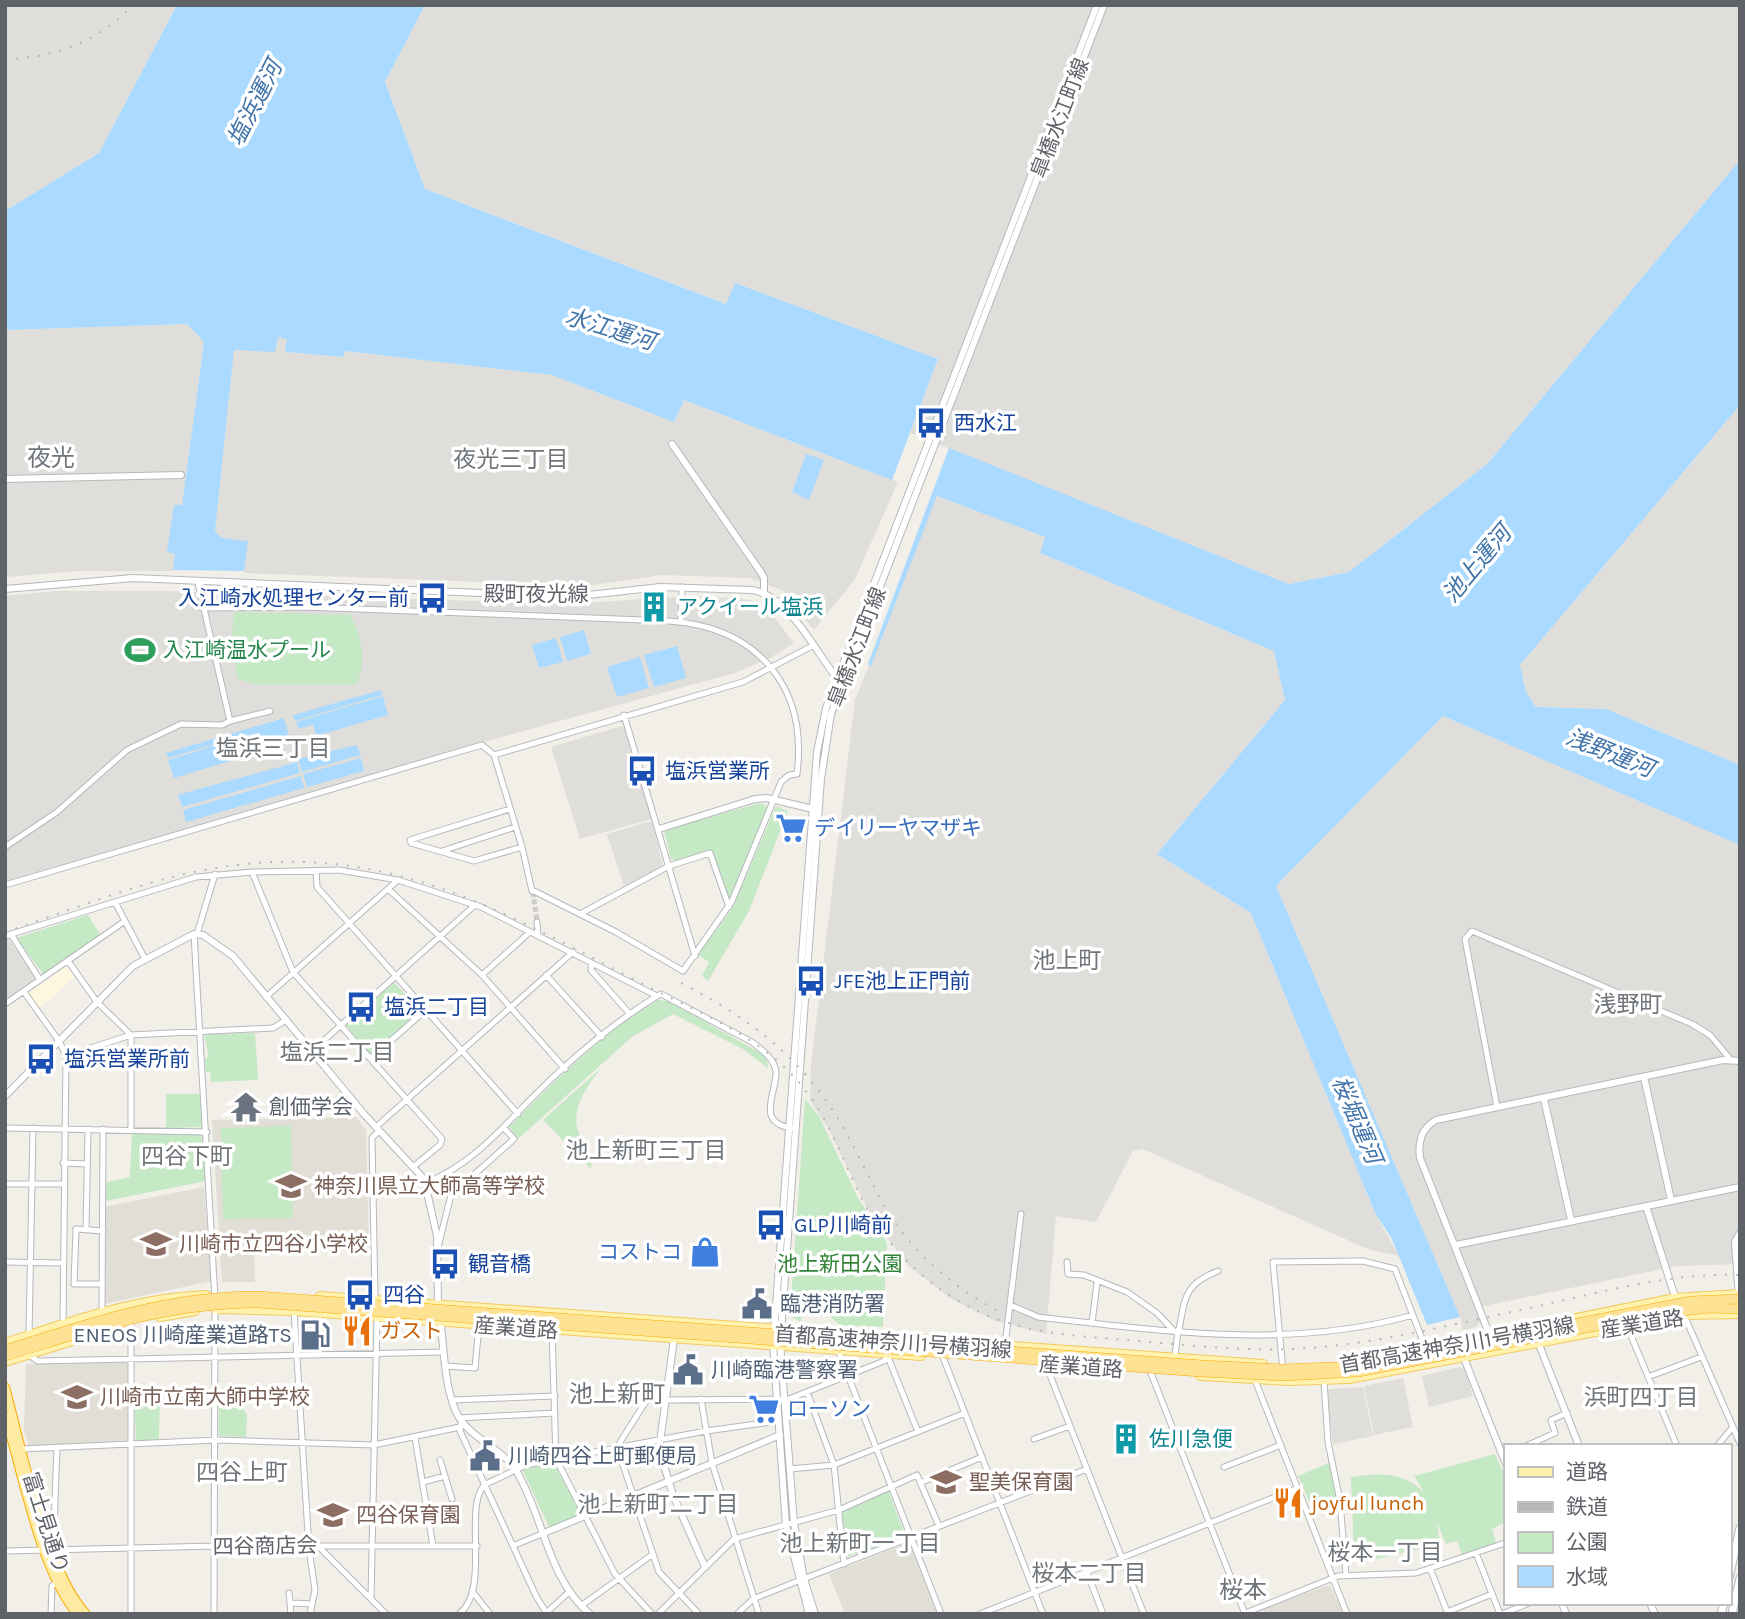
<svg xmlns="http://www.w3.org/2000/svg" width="1745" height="1619" font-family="Karla,'Noto Sans JP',sans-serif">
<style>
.commercial{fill:#fef7e0}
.industrial{fill:#e0deda}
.education{fill:#e1ded6}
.green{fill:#c5e8c5}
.water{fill:#aadaff}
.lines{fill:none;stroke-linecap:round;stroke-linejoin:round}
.minor-tunnel{stroke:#ccccc8;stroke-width:5;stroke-dasharray:5 2.5;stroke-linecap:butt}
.minor-casing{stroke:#b5b8bc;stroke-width:7}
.tertiary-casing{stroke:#b5b8bc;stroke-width:8}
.secondary-casing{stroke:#b6babf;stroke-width:9}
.primary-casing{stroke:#f2c960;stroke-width:10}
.trunk-casing{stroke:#f9ab00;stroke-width:10}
.minor{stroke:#fff;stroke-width:5}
.tertiary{stroke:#fff;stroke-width:6}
.secondary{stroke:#fff;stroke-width:7}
.primary{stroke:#fff2af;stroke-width:8}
.trunk{stroke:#feeaa1;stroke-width:8}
.rail{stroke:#b6b7b8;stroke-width:2;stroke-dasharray:2 9;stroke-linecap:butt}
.motorway-bridge-casing{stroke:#f9ab00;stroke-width:10;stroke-linecap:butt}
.motorway-bridge{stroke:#fde293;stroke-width:9}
.labels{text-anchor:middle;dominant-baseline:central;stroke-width:7;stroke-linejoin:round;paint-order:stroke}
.street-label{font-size:21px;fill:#5f6368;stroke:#fff}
.transit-label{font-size:21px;fill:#164399;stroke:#fff;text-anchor:start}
.culture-label{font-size:21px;fill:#0d838f;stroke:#fff;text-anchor:start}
.leisure-label{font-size:21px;fill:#27864d;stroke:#fff;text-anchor:start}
.shop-label{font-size:21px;fill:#366cbe;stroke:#fff;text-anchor:start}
.worship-label{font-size:21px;fill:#5b616d;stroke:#fff;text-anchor:start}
.education-label{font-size:21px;fill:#785e54;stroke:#fff;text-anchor:start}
.park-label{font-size:21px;fill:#348238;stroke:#fff}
.service-label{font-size:21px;fill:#4e5e75;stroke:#fff;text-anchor:start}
.food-label{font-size:21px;fill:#c56008;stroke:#fff;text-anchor:start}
.water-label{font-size:23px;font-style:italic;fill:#4174aa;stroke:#fff}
.neighbourhood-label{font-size:23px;fill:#70757a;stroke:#fff}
.quarter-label{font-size:24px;fill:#70757a;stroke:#fff}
</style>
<rect width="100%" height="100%" fill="#f1efe8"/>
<path class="commercial" d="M65 964 76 976 39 1009 28 991Z"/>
<path class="industrial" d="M5 5H177L99 153 5 211Z
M425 5H1740V160L1487 464 1349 572 1289 584 910 433 938 359 735 283 727 304 425 189 385 82Z
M187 324 204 342 182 506 175 505 168 552 175 554 173 571H79L5 577V330Z
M278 337 287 338 285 352 343 357 345 351 552 375 674 422 684 400 898 482 855 579 814 630 782 590 749 578 662 575 587 586 244 573 247 542 222 538 215 531 234 349Z
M1740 405V765L1606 709 1536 707 1526 692 1520 665Z
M936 496 1046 537 1040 553 1274 651 1285 700 1157 854 1251 913 1376 1215 1399 1256 1370 1250 1143 1149 1133 1151 1096 1222 1056 1216 1046 1334 995 1321 950 1298 909 1266 874 1222 828 1128 810 1100 811 1065 855 700Z
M56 591H168L568 604 685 596 737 598 758 602 768 609 794 643 770 658 735 673 422 759 5 883V596Z
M1443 716 1740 844V1264L1677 1266 1479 1307 1481 1321 1476 1327 1463 1330 1460 1317 1276 886Z
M625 725 652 819 580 839 551 747Z
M652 821 663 867 624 886 607 834Z
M9 939 37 979 5 1002V940Z
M1459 1367 1465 1370 1473 1396 1429 1407 1422 1376Z
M1403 1378 1413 1427 1374 1435 1364 1386Z
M1363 1387 1373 1436 1333 1444 1326 1389Z"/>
<path class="education" d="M356 1117 366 1130 369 1249 254 1242 255 1282H222L212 1120Z
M204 1187 212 1281 103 1304 104 1207Z
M128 1362 130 1440 29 1446 24 1429 26 1364Z
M910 1542 937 1614H845L829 1574Z
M1330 1585 1344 1614H1265L1262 1608Z"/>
<path class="green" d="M234 612 350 615C362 634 367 665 356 685H257L238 679 231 647Z
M760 803 768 807 731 899H727L712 850 675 861 671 859 664 830Z
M776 806 788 811 749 911 708 981 702 976 709 962 698 955 733 907Z
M88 915 101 936 44 975 16 938Z
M394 982 421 1012 370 1055 346 1025Z
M657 1000 668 1001 766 1056 768 1068 743 1049 673 1014 633 1036 518 1139 509 1127C555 1081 601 1034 657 1000Z
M255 1033 258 1080 211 1082 210 1072H206L205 1058 209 1057 204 1034Z
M601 1068C588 1085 569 1111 579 1133 584 1146 592 1155 591 1169L543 1120Z
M166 1094H200L203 1127 166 1128Z
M805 1099 819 1116 858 1198 887 1243 883 1327 840 1325 804 1294 801 1322 790 1316Z
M291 1126 293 1218 223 1219 221 1128Z
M132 1133 201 1134 206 1181 105 1201 104 1183 130 1177Z
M160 1394 159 1440 136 1441 134 1395Z
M219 1408H243L247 1415 246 1437 219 1436Z
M1495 1454 1505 1476V1522L1492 1529 1496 1543 1462 1555 1457 1541 1446 1544 1437 1522 1440 1544 1364 1562 1354 1554 1351 1477C1380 1473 1401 1471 1424 1492L1414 1476Z
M553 1462 581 1514 549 1527 523 1471 528 1467Z
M1329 1463 1338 1501 1313 1510 1298 1476Z
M888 1490 906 1537 847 1557 842 1511Z"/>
<path class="water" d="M177 5H425L385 82 425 189 726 304 735 283 938 359 892 480 684 400 674 422 552 375 345 351 343 357 285 352 287 339 278 337 275 352 234 350 215 531 222 538 248 541 244 571 173 570 175 554 167 552 174 505H182L204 342 187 324 5 330V211L99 153Z
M1740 160V405L1520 665 1526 692 1536 707 1606 709 1740 765V845L1443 716 1276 886 1460 1317 1427 1325 1391 1237 1376 1215 1251 913 1157 854 1285 700 1274 651 1040 553 1045 537 937 496 871 666 868 664 949 448 1289 584 1349 572 1487 464Z
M806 454 824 460 809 500 792 492Z
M584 630 591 654 567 661 560 637Z
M556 638 563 662 539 668 532 645Z
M677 646 686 678 654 687 644 655Z
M640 657 649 688 617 697 607 667Z
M381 690 382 695 295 721 293 715Z
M383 696 388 715 316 736 313 725 299 729 296 722Z
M284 718 290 739 283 741V745L174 778 168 760 272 728 168 758 166 753Z
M357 745 360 755 302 772 298 759Z
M361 758 364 771 307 787 303 774Z
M297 762 300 773 182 807 178 795C218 783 256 774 297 762Z
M301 776 304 788 186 822 183 810Z"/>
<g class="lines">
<path class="minor-tunnel" d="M533 892 537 922"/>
<g class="minor-casing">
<path id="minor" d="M202 608 306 607 669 621C757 627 808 686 797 774L789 775 781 782 732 901 683 971 616 932 532 890
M681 622 682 587
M624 715 695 956
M230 721 270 711
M494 755 743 682 812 646
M510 809 410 840 411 843 474 861 522 847
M5 847 57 812 127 750 181 724 222 725 230 721 198 583
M442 851 515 827
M316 871 317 887 518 1114
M252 872 293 972 442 1139 440 1145 413 1167
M5 885 482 745 494 755 522 847 532 891
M388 889 482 975 565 1069
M115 902 145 959
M580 914 669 866 710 853 729 907
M537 922 538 935
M11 934 40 980
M194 934 215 1299
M197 934 215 874
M5 936 196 877 252 872 339 870 398 880 481 907 657 996 661 994 752 1042C762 1050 775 1059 776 1072 777 1092 754 1124 793 1128
M68 961 97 1002 131 1035V1130
M592 963 591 970 629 1013
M482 975 530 932
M546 975 602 1037
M24 992 59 1041 66 1056 63 1325
M266 997 398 880
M5 1004 125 921
M311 1052 475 905
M66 1056 131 1035 273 1028 286 1020
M371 1058 426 1010
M1497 1107 1465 939 1472 931 1692 1024 1710 1035 1731 1060
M376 1127 573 952
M5 1128 207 1132
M63 1163 87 1164
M426 1183C468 1166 496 1135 527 1103 565 1064 610 1025 657 996
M5 1184H63
M451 1195 514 1139 504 1128
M86 1230 88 1129
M438 1247 451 1195 442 1176
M5 1262 62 1263
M1067 1262 1068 1274 1084 1275 1127 1292 1157 1313 1173 1330
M101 1284H74L76 1229 103 1231
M375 1299 372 1138 379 1131
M1010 1305 1038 1317C1163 1331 1290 1350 1413 1315
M294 1311 309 1549 315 1590 310 1614
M102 1315 103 1129
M1684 1315 1740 1443
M1092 1323 1097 1283
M1627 1326 1677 1446
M552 1330 556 1459 615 1574 652 1614
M1179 1330C1185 1298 1184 1284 1218 1271
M29 1335 33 1128
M1005 1345 1021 1214
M838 1350 941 1614
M29 1355 38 1361 444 1352
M888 1357 918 1432
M943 1357 1043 1614
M1175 1357 1178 1330
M1046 1365 1144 1614
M446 1366 475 1368 479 1325
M1283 1371 1273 1262 1363 1261 1395 1269 1426 1349
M1151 1373 1245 1614
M1648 1377 1701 1357
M1255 1380 1347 1614
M1324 1381 1328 1442 1340 1501 1346 1575
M667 1391 653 1390 617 1447 659 1572 699 1614
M807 1392 834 1465 844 1564
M701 1399 712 1463 759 1614
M452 1400 555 1396
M666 1400 789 1399 884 1361 890 1354
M459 1418 555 1413
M461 1424 460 1431 536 1596 547 1614
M415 1438 433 1546
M1034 1439 1070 1426
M1526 1446 1555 1433 1551 1420 1567 1413
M1717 1446 1732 1428
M22 1449 217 1440 374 1445 460 1427
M440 1460 452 1499
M1224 1467 1281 1445
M789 1469 834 1465 965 1413
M423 1482 445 1476
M922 1482 982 1457
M46 1532 54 1528 57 1447
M515 1545 544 1533
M319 1547 386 1614
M5 1551 216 1546H477
M1476 1553 1500 1614
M1430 1568 1448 1614
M1087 1572 1103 1614
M472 1591 490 1614
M289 1593 291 1614
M371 1599 377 1318
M292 1603 312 1604
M581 1606 653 1554
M1447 1612 1492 1594
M51 1614 52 1586 57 1582
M131 1614V1323
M214 1614 215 1309
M459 1614C491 1589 463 1510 484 1485L526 1465 706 1431 779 1421
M545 1614 569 1592
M658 1614 734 1539 839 1510 917 1475 939 1526
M737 1614 753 1599 793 1583 1087 1469
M980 1614 1298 1488
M1243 1614 1338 1576 1416 1573 1505 1543
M1502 1614 1529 1603"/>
</g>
<g class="tertiary-casing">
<path id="tertiary" d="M672 444 760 571 764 578V592
M5 479 181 475
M5 589 133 578 571 597 660 587 752 590C789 595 816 653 839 681
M659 829 755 799 767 798 817 810
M1644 1077 1671 1200
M5 1096 133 966 194 934 203 935 233 956 364 1114 424 1179 437 1236 438 1306
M1544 1099 1571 1220
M1646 1206 1676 1300
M1456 1245 1740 1187
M1739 1298 1735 1242 1740 1233
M440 1317C444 1348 444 1384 456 1412 469 1439 503 1448 517 1472 544 1518 548 1579 590 1614
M781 1332 821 779 831 714 1104 5
M774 1333 817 752 826 708 1097 5
M1490 1336 1420 1158C1418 1141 1421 1129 1436 1120L1723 1060 1740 1061
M674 1339 659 1449 673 1495 705 1567
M1538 1342 1579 1446
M780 1343 794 1523 804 1579 815 1614
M773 1344 786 1525 809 1614
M1462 1353 1505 1462
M544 1533 780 1435
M1562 1603 1566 1614
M1650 1603 1655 1614"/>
</g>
<g class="secondary-casing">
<path id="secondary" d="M1729 1578 1740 1528
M1721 1614 1724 1603
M1732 1614 1740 1578"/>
</g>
<g class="primary-casing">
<path id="primary" d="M320 1296 1263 1364
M215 1309 294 1311 921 1356
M160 1317 195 1311
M1498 1334 1675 1298 1740 1294
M5 1343C71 1321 136 1298 206 1295
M5 1362 120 1326
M1200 1376 1289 1381 1349 1379 1684 1315 1740 1314"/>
</g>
<g class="trunk-casing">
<path id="trunk" d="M5 1387C22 1448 45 1569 86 1614
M5 1416C24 1476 38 1565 77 1614"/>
</g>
<use href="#minor" class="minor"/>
<use href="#tertiary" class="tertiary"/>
<use href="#secondary" class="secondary"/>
<use href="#primary" class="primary"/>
<use href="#trunk" class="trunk"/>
<path class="rail" d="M5 59C55 58 98 42 133 5
M5 932C69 911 134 884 199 871 371 837 486 902 631 978 689 1009 759 1033 802 1086 831 1121 844 1165 865 1205 896 1262 950 1306 1012 1324 1052 1336 1095 1337 1137 1341 1188 1345 1240 1351 1291 1349 1368 1346 1445 1326 1520 1310 1592 1295 1667 1272 1740 1275
M681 983C736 1011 785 1045 822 1095 849 1131 865 1173 888 1212 915 1255 954 1288 998 1311"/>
<g class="motorway-bridge-casing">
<path id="motorway-bridge" d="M5 1350C92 1322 167 1296 258 1296L1202 1365 1283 1369 1356 1366 1691 1301 1740 1299
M5 1356C91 1330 167 1303 258 1303L1201 1372 1284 1376 1358 1372 1664 1313 1710 1308 1740 1309"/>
</g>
<use href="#motorway-bridge" class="motorway-bridge"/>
</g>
<defs>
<g id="bus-bare" transform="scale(2.415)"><path d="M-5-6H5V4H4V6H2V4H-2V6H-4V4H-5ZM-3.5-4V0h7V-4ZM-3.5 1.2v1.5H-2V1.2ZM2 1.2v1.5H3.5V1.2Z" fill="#1a4fb4" stroke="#fff" stroke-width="2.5" paint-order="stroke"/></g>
<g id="building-bare" transform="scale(2.415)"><path d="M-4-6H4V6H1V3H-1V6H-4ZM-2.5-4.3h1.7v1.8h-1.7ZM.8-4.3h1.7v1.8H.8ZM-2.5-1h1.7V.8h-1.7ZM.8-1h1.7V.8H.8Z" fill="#0f9aa8" stroke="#fff" stroke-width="2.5" paint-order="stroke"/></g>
<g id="stadium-bare" transform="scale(2.415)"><path d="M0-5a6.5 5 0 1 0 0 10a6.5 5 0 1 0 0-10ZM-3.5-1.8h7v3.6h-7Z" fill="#2e9e5b" stroke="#fff" stroke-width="2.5" paint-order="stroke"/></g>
<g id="supermarket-bare" transform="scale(2.415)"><path d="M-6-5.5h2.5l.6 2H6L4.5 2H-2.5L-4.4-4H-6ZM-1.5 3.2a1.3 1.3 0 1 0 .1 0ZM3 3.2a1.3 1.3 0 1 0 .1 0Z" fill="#3f7fe0" stroke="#fff" stroke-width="2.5" paint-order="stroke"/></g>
<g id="temple-bare" transform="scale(2.415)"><path d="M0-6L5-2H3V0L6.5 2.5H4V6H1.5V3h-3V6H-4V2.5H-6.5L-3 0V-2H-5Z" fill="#6b7280" stroke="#fff" stroke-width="2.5" paint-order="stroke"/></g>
<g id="school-bare" transform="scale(2.415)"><path d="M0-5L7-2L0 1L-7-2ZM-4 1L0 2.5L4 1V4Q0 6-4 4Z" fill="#8d6e63" stroke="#fff" stroke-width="2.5" paint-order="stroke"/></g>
<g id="shop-bare" transform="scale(2.415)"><path d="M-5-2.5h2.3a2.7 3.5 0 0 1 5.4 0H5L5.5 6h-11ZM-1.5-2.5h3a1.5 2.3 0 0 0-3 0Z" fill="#3f7fe0" stroke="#fff" stroke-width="2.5" paint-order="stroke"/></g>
<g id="civic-bare" transform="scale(2.415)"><path d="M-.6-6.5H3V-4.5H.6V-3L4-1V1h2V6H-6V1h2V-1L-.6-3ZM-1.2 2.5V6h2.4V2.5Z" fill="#5c6f8a" stroke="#fff" stroke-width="2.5" paint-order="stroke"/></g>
<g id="restaurant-bare" transform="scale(2.415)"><path d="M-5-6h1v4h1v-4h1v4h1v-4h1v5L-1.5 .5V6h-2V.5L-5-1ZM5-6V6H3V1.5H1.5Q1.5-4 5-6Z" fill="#e8710a" stroke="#fff" stroke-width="2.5" paint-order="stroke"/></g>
<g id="fuel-bare" transform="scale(2.415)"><path d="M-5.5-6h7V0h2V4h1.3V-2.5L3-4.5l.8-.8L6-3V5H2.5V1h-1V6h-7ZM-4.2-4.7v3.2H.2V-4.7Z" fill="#5c6f8a" stroke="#fff" stroke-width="2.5" paint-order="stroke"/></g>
</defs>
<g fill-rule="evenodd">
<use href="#bus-bare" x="931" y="423"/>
<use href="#bus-bare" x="432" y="598"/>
<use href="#building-bare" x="654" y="607"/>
<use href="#stadium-bare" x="140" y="650"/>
<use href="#bus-bare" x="642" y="771"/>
<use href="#supermarket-bare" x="791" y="828"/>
<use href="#bus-bare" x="811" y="981"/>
<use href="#bus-bare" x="361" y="1007"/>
<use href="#bus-bare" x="41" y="1059"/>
<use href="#temple-bare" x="246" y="1107"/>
<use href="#school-bare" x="291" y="1186"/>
<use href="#bus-bare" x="771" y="1225"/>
<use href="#school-bare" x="156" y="1244"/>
<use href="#shop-bare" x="705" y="1252"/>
<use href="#bus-bare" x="445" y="1264"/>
<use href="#bus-bare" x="360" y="1295"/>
<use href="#civic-bare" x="757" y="1304"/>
<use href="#restaurant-bare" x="357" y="1331"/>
<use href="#fuel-bare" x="315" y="1335"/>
<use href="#civic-bare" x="688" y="1370"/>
<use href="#school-bare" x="77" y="1397"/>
<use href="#supermarket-bare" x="764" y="1409"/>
<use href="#building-bare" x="1126" y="1439"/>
<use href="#civic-bare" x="485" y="1456"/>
<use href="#school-bare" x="946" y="1482"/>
<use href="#restaurant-bare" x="1288" y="1503"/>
<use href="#school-bare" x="333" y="1515"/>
</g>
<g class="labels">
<g class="street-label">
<text transform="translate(1060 118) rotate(-69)">皐橋水江町線</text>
<text x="536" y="594">殿町夜光線</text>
<text transform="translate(857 647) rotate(-69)">皐橋水江町線</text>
<text transform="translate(1642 1324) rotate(-9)">産業道路</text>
<text transform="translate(516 1328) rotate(4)">産業道路</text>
<text transform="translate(893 1342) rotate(4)">首都高速神奈川1号横羽線</text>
<text transform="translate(1457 1345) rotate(-10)">首都高速神奈川1号横羽線</text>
<text transform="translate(1081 1367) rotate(4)">産業道路</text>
<text transform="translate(46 1523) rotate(72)">富士見通り</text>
<text transform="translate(265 1546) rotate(-1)">四谷商店会</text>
</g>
<g class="transit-label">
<text x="954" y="423">西水江</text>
<text x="409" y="598" text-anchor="end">入江崎水処理センター前</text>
<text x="665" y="771">塩浜営業所</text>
<text x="834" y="981">JFE池上正門前</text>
<text x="384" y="1007">塩浜二丁目</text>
<text x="64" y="1059">塩浜営業所前</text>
<text x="794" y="1225">GLP川崎前</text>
<text x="468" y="1264">観音橋</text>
<text x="383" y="1295">四谷</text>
</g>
<g class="culture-label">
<text x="677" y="607">アクイール塩浜</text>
<text x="1149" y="1439">佐川急便</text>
</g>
<g class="leisure-label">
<text x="163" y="650">入江崎温水プール</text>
</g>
<g class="shop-label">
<text x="814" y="828">デイリーヤマザキ</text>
<text x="682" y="1252" text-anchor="end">コストコ</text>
<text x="787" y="1409">ローソン</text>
</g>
<g class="worship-label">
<text x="269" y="1107">創価学会</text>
</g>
<g class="education-label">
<text x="314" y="1186">神奈川県立大師高等学校</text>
<text x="179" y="1244">川崎市立四谷小学校</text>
<text x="100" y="1397">川崎市立南大師中学校</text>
<text x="969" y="1482">聖美保育園</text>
<text x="356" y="1515">四谷保育園</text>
</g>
<g class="park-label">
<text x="840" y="1264">池上新田公園</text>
</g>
<g class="service-label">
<text x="780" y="1304">臨港消防署</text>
<text x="292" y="1335" text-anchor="end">ENEOS 川崎産業道路TS</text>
<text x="711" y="1370">川崎臨港警察署</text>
<text x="508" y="1456">川崎四谷上町郵便局</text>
</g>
<g class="food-label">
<text x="380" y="1331">ガスト</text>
<text x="1311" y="1503">joyful lunch</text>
</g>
<g class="water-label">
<text transform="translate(255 103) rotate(-63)">塩浜運河</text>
<text transform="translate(610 329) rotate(17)">水江運河</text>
<text transform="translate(1477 564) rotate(-50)">池上運河</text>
<text transform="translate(1610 753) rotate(22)">浅野運河</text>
<text transform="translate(1357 1120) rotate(67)">桜堀運河</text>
</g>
<g class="neighbourhood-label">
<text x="511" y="459">夜光三丁目</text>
<text x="273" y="748">塩浜三丁目</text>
<text x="1067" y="960">池上町</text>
<text x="1628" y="1004">浅野町</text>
<text x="337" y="1052">塩浜二丁目</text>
<text x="646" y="1150">池上新町三丁目</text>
<text x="187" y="1156">四谷下町</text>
<text x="1641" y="1397">浜町四丁目</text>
<text x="242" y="1472">四谷上町</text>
<text x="658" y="1504">池上新町二丁目</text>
<text x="860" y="1543">池上新町一丁目</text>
<text x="1385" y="1552">桜本一丁目</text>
<text x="1089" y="1573">桜本二丁目</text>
</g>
<g class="quarter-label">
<text x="51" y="458">夜光</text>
<text x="617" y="1394">池上新町</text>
<text x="1243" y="1590">桜本</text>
</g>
</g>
<rect width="1745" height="1619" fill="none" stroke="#5f6368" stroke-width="14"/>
<rect x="1504" y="1444" width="228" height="161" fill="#ffffff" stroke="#bfc1c3" stroke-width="2"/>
<rect x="1518" y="1467" width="35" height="10" fill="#fff2af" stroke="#bfc1c3" stroke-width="2"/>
<text x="1566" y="1479" font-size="21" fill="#5f6368">道路</text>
<rect x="1518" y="1502" width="35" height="10" fill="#b6b7b8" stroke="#bfc1c3" stroke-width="2"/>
<text x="1566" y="1514" font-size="21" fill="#5f6368">鉄道</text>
<rect x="1518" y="1532" width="35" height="21" fill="#c5e8c5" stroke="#bfc1c3" stroke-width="2"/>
<text x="1566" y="1549" font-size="21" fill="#5f6368">公園</text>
<rect x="1518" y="1566" width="35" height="21" fill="#aadaff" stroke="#bfc1c3" stroke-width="2"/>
<text x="1566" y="1584" font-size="21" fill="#5f6368">水域</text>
</svg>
